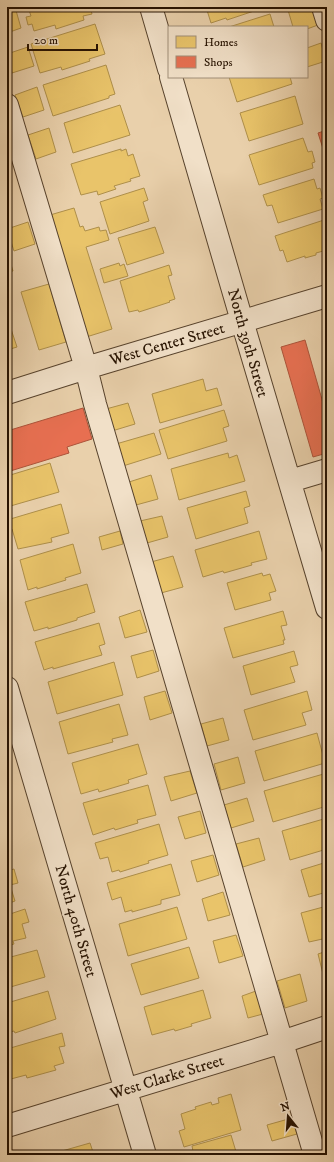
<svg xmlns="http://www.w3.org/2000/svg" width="334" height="1162" font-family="'IM FELL DW Pica',serif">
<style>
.homes{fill:#e9c46a;stroke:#ae8f4a}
.shops{fill:#e76f51;stroke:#ad5339}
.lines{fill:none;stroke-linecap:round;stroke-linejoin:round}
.minor-casing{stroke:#57422c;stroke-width:24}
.minor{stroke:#f1e0c8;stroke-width:22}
.labels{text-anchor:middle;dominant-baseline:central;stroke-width:4;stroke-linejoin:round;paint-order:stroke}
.street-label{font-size:16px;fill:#261201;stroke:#f1e0c8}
</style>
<rect width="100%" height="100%" fill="#e9d0ab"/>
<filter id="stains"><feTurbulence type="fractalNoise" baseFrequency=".005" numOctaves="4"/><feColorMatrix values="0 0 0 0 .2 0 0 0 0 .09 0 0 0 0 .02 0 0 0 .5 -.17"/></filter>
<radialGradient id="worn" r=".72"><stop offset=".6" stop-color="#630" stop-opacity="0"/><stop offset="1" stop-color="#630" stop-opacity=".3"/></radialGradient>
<path class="homes" d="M12 7H15L21 28 7 33V9Z
M28 7H90L92 14 83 16 84 20 56 29 55 25 34 31 32 24 28 25 26 17 31 16Z
M206 7H257H256L257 10 227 20 226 18 211 23Z
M296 7H312L318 25 307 29V27H293L288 10Z
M270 14 274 27H229Z
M95 24 105 54 89 59 90 61 62 70 61 67 40 73 31 44Z
M321 43 326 61 307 67V48Z
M28 47 34 66 12 73 7 54Z
M106 65 115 94 109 96V98L53 116 43 85Z
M229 77H290L292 84 237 102Z
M37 87 44 110 23 117 15 95Z
M295 96 303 124 249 141 240 113Z
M120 105 130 135 73 153 64 123Z
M49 128 56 152 36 159 28 135Z
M303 138 308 152 312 151 315 162 312 163 313 168 259 185 249 155Z
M121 149V151L126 149 128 156 133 154 140 176 130 179 131 181 114 186 116 189 98 195 97 191 81 195 71 164Z
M314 179 317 189 320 188 323 198 320 199 323 209 278 223 272 205 267 206 263 195Z
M144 188 148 200 143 202 149 221 110 234 100 202Z
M74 208 80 227 83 226 85 231 99 227 100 231 106 230 109 240 86 247 112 329 83 338 50 215Z
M327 219V250L316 253V255L305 258V256L287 262 283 250 280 251 275 236Z
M28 222 35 244 14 251 7 229Z
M155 227 164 253 127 265 118 238Z
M8 255 13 271 7 272V256Z
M119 263 120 266 124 264 128 276 104 283 100 269Z
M169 265 172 275 168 276 175 299 169 301 170 302 139 312 138 310 129 312 120 281Z
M49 284 66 342 39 350 21 292Z
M7 317 17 347 7 350Z
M203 379 206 391 217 388 222 405 160 423 152 394Z
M128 403 135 424 112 431 106 409Z
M224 410 229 426 223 428 227 441 168 459 159 430Z
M154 433 161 454 123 466 116 444Z
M228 453 229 458 237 455 245 481 179 500 171 469Z
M50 463 59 492 7 507V476Z
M151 475 158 499 136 505 129 482Z
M246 491 250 506 244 508 248 523 196 539 187 508Z
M61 504 69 533 51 538 52 542 18 549 12 529 7 530V520Z
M162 516 168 537 147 543 140 521Z
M120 531 123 544 102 550 99 537Z
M259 531 267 559 251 563 252 565 224 573 223 571 203 577 195 550Z
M73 544 81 573 65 578 66 580 37 589V587L28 590 20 560Z
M173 556 183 587 161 593 151 562Z
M262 573 263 576 270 574 276 591 269 593 271 600 235 610 227 583Z
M87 584 95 612 77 618V620L48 629V627L34 631 25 602Z
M140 610 147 632 125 638 119 617Z
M283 611 287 625 281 626 285 640H283L284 644 233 658 224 628Z
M99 623 105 644 99 646 102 655 53 669V667L44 670 35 642Z
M153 650 159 671 137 678 131 656Z
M294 651 298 665 290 667 295 682 251 695 243 666Z
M114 662 123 695 57 714 48 682Z
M165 691 172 713 150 720 144 697Z
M307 691 312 710 302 713 306 725 253 740 244 710Z
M119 704 128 735 112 739 113 742 68 754 59 722Z
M223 718 229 740 207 746 201 724Z
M317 733 325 763 264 781 255 751Z
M138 744 147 774 128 780 129 783 99 792 98 789 81 794 72 763Z
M238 757 245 783 221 790 214 764Z
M190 771 197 793 171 801 164 777Z
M327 773V806L273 822 264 791Z
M148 785 156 815 137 820 138 823 115 830 114 828 93 835 83 803Z
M247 798 254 821 231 828 224 805Z
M200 811 206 833 185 839 178 817Z
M327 818V849L290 860 282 831Z
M159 824 168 855 148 861 149 863 120 872 119 870 112 872 108 857 100 859 95 843Z
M259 838 265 860 243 867 236 844Z
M213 855 219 875 197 882 191 861Z
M327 862V892L309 897 301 870Z
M171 864 180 895 161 900V904L132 912V910L125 912 121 897 112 900 107 883Z
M14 869 18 883 10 885 15 901 7 904V871Z
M223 892 230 915 208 921 202 899Z
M327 906V938L309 942 301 913Z
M177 907 187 939 128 956 119 924Z
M25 909 29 922 22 924 26 938 13 941 14 944 7 946V915Z
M236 935 243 956 219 963 213 941Z
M189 947 199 978 141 995 131 964Z
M37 950 45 977 7 988V958Z
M327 951V981L325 982 318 954Z
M300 974 307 1001 285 1008 277 981Z
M203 990 211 1018 191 1024 192 1026 175 1031 174 1029 152 1035 144 1007Z
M48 991 56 1019 15 1033 14 1031 7 1033V1003Z
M256 991 263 1014 248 1018 242 996Z
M62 1033 65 1046 59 1047 64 1063 54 1066 56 1070 27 1078 26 1075 7 1080V1049Z
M231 1094 241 1130 184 1147 179 1131 185 1129 181 1114 196 1109 195 1107 211 1102 212 1105 219 1103 218 1098Z
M292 1118 297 1134 272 1141 267 1125Z
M231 1135 237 1155H187V1153L193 1151 192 1146Z
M90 1143 94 1155H48Z"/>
<path class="shops" d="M327 130V161L318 133Z
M305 340 327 417V453L313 457 281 347Z
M83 408 92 439 67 447 69 453 7 472V431Z"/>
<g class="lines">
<g class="minor-casing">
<path id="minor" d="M151 7 169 69
M323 7 327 20
M171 77 242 321 327 608
M7 105 86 368 95 404 315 1155
M7 393 86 368 327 296
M290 481 327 470
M7 688 145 1155
M7 1126 282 1042 327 1027"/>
</g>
<use href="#minor" class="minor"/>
</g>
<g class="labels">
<g class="street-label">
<text transform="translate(248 343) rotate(74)">North 39th Street</text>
<text transform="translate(167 344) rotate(-16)">West Center Street</text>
<text transform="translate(76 921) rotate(74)">North 40th Street</text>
<text transform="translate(167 1077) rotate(-17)">West Clarke Street</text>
</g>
</g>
<rect width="334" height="1162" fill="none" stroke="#e9d0ab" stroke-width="24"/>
<rect x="8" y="8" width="318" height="1146" fill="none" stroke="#261201" stroke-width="2"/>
<rect x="12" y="12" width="310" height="1138" fill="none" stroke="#261201"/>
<rect x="168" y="26" width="140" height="52" fill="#f1e0c8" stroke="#a08e78"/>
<rect x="176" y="36" width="20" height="12" fill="#e9c46a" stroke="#a08e78"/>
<text x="204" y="46" font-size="12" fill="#261201">Homes</text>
<rect x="176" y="56" width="20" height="12" fill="#e76f51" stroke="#a08e78"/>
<text x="204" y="66" font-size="12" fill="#261201">Shops</text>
<g transform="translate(288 1116) rotate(343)" stroke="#f1e0c8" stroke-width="3" paint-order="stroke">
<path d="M0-3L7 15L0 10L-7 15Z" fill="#261201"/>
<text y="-6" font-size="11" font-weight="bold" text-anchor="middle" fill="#261201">N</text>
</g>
<path d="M28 44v6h69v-6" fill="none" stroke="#261201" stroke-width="2"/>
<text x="34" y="44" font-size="12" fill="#261201" stroke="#f1e0c8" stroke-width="3" paint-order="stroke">20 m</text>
<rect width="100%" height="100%" filter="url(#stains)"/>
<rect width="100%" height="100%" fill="url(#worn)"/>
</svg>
